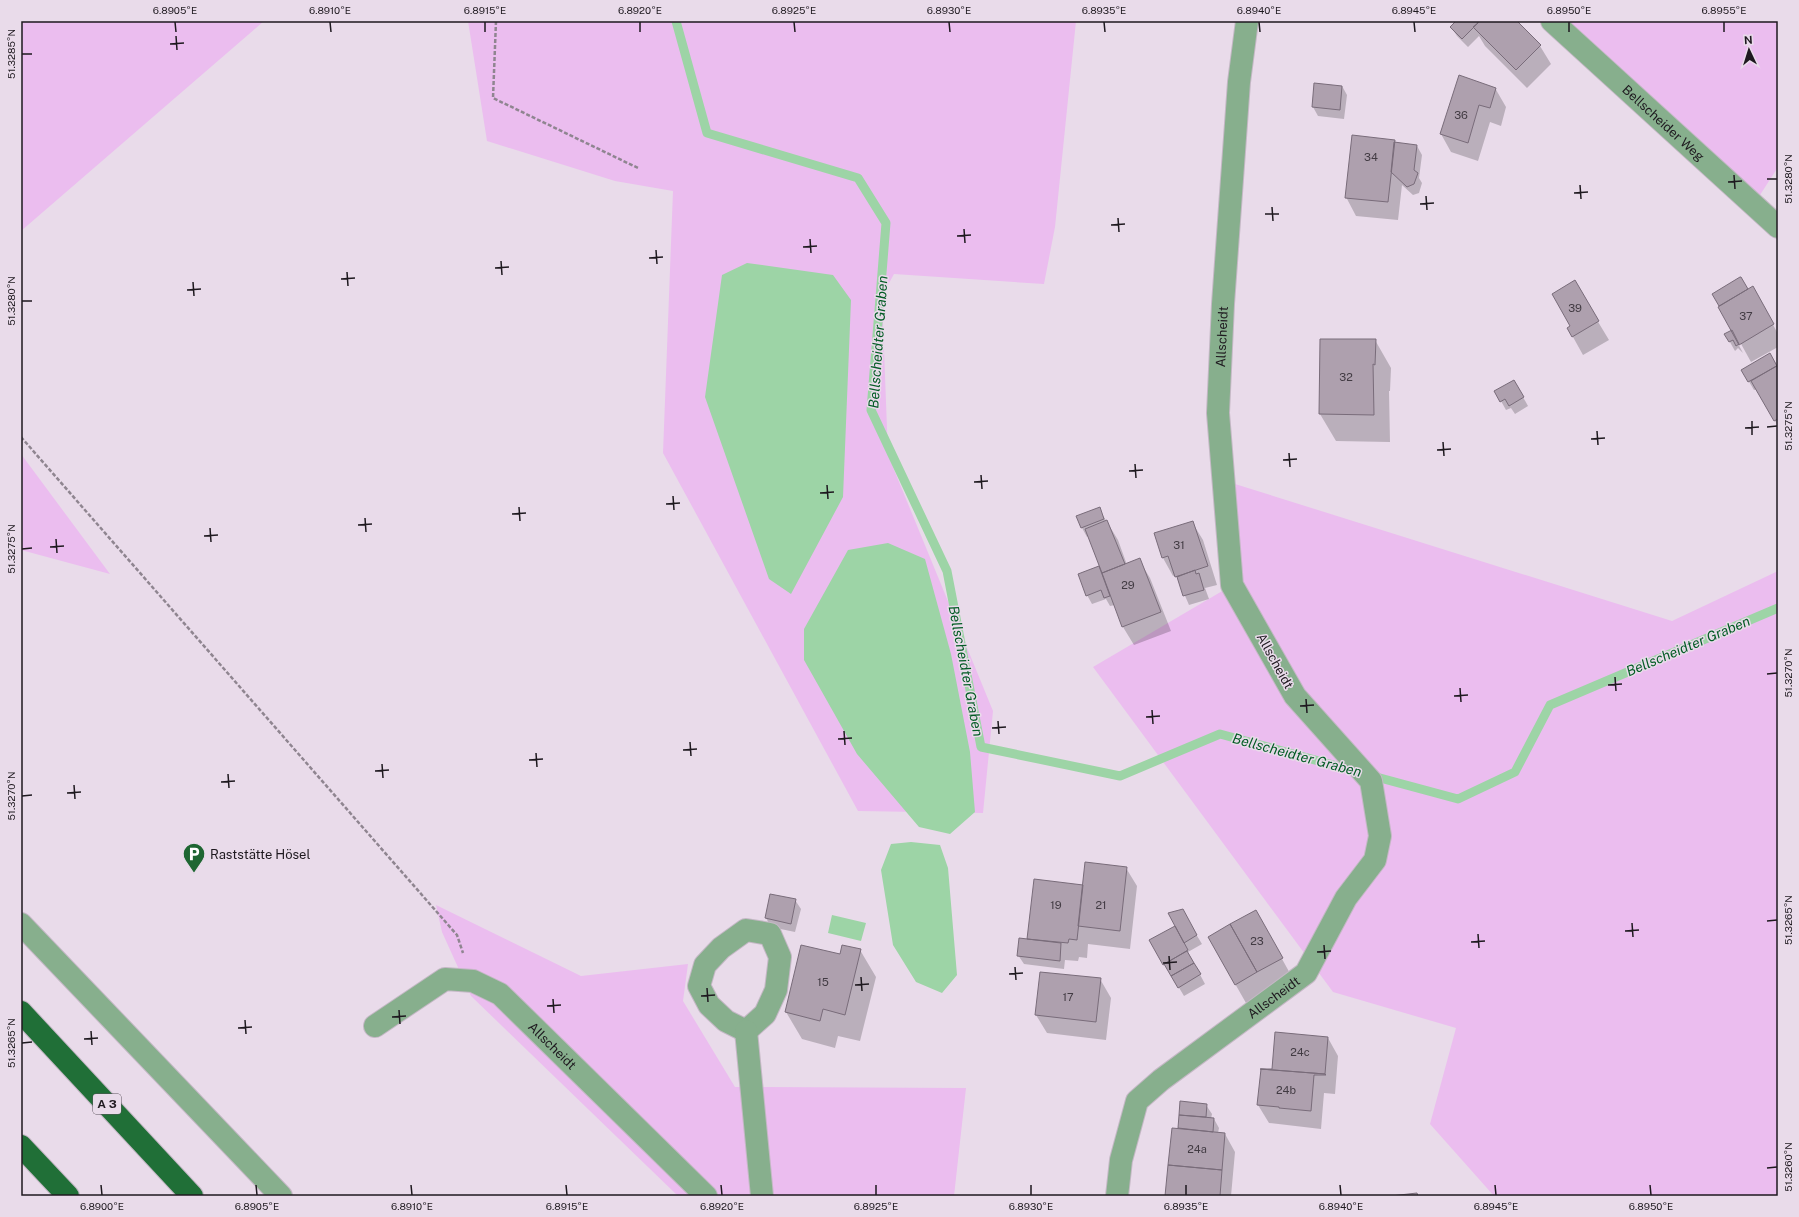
<svg xmlns="http://www.w3.org/2000/svg" width="1799" height="1217" font-family="'Public Sans',sans-serif">
<style>
.green{fill:#ebbdef}
.water{fill:#9dd4a6}
.shadow{fill:#0003}
.lines{fill:none;stroke-linecap:round;stroke-linejoin:round}
.stream{stroke:#9dd4a6;stroke-width:9}
.building{fill:#aea0ae;stroke:#796c7a}
.minor-casing{stroke:#c4b8c5;stroke-width:24}
.highway-casing{stroke:#c4b8c5;stroke-width:24}
.path{stroke:#8f8590;stroke-width:2.5;stroke-dasharray:4 2;stroke-linecap:butt}
.minor{stroke:#87af8d;stroke-width:22}
.highway{stroke:#206f37;stroke-width:22}
.ticks{fill:none;stroke:#1e191f;stroke-width:1.5}
.labels{text-anchor:middle;dominant-baseline:central;stroke-width:3;stroke-linejoin:round;paint-order:stroke}
.number-label{font-size:11px;fill:#423b43}
.shield{fill:#e9dbea;stroke:#5b535c;stroke-width:1}
.shield-label{font-size:12px;font-weight:bold;fill:#1e191f}
.street-label{font-size:13px;fill:#1e191f;stroke:#e9dbea}
.poi-label{font-size:13px;fill:#1e191f;stroke:#e9dbea;text-anchor:start}
.water-label{font-size:14px;font-style:italic;fill:#035c25;stroke:#e9dbea}
.neatline{fill:none;stroke:#1e191f;stroke-width:1.5}
.ticks-label{font-size:10px;text-anchor:middle;fill:#1e191f}
</style>
<rect width="100%" height="100%" fill="#e9dbea"/>
<path class="green" d="M21 21H264L21 231Z
M468 21H1076L1055 227 1044 284 894 274 882 296 888 455 993 711 983 813 858 811 663 453 673 191 615 181 487 141Z
M1569 21H1778V167L1760 195Z
M21 454 110 574 21 550Z
M1235 484 1672 621 1778 571V1196H1494L1430 1124 1456 1028 1333 992 1093 667 1224 590Z
M436 905 581 976 688 964 683 1001 735 1087 966 1088 954 1196H678L471 996 442 932Z"/>
<path class="water" d="M747 263 833 275 851 300 843 497 791 594 769 579 705 397 722 275Z
M888 543 925 559 951 654 970 752 975 812 950 834 919 827 857 754 804 660V629L848 550Z
M911 842 940 845 948 868 957 975 942 993 916 982 893 945 881 870 891 844Z
M832 915 866 923 861 941 828 933Z"/>
<path class="shadow" d="M1457 21H1475L1478 24 1481 21H1516L1540 46 1551 64 1527 88 1485 46 1479 36 1468 47 1457 36 1451 27Z
M1342 86 1347 95 1344 119 1318 116 1313 107Z
M1495 88 1506 107 1501 126 1490 122 1478 161 1451 152 1441 134Z
M1394 141 1396 143 1417 146 1422 155 1419 178 1422 183 1419 193 1413 195 1402 185 1398 220 1356 216 1346 197Z
M1740 278 1747 291 1763 306 1778 334V347L1751 362 1714 295Z
M1574 282 1609 340 1583 355 1568 328 1572 326Z
M1726 335 1736 340 1743 353 1738 348 1735 351Z
M1375 340 1391 368 1390 391H1389L1390 442 1336 441 1320 414Z
M1778 366V426L1757 389 1754 390 1742 370Z
M1514 381 1528 406 1515 414 1511 408 1506 410 1496 392Z
M1099 509 1118 540 1127 565 1139 560 1150 578 1171 631 1134 645 1123 627 1115 605 1110 606 1106 599 1092 604 1087 595 1102 572 1088 536 1087 537 1082 528 1078 517Z
M1192 522 1203 540 1217 585 1205 588 1209 599 1189 605 1176 575 1173 576 1163 558Z
M1126 868 1137 886 1130 949 1088 944 1087 958 1079 957 1078 961 1065 960 1064 969 1024 964 1018 955 1028 940 1084 886Z
M771 895 795 900 801 909 795 932 771 927 766 918Z
M1182 911 1202 944 1188 952 1205 984 1184 996 1151 941 1176 926Z
M1266 930 1292 977 1246 1003 1209 938Z
M860 950 876 977 860 1041 838 1036 835 1048 802 1039 786 1012 841 955Z
M1100 979 1111 998 1106 1040 1047 1033 1036 1015Z
M1328 1038 1338 1056 1335 1094 1324 1093 1321 1129 1269 1123 1258 1105 1262 1069 1273 1070Z
M1181 1103 1206 1105 1212 1114 1211 1119H1214L1219 1128 1218 1133 1225 1134 1235 1152 1231 1196H1166L1180 1130Z"/>
<g class="lines">
<path class="stream" d="M676 21 707 133 858 178 886 223 871 410 947 571 981 747 1120 776 1220 734 1355 771
M1369 775 1458 799 1515 772 1550 705 1778 608"/>
</g>
<path class="building" d="M1456 21H1477L1478 23 1462 39 1450 27Z
M1480 21H1517L1541 45 1516 70 1473 27Z
M1459 75 1496 88 1490 108 1479 105 1468 143 1440 134Z
M1314 83 1342 86 1340 110 1312 107Z
M1352 135 1395 140 1388 202 1345 198Z
M1394 142 1417 145 1414 170 1418 173 1414 184 1407 187 1391 172Z
M1740 277H1741L1748 289 1719 306 1712 294Z
M1575 280 1599 321 1572 337 1567 328 1570 326 1552 294Z
M1753 286 1774 324 1739 345 1718 307Z
M1732 330 1739 344 1736 346 1733 340 1729 342 1724 334Z
M1320 339H1376L1375 365 1373 364 1374 415 1319 414Z
M1770 353 1777 366 1748 382 1741 370Z
M1778 365V419L1774 421 1751 381Z
M1514 380 1524 397 1509 406 1505 399 1500 402 1494 391Z
M1100 507 1104 519 1081 528 1076 516Z
M1107 520 1125 564 1102 573 1085 529Z
M1193 521 1208 566 1175 577 1168 556 1162 558 1154 533Z
M1140 558 1161 612 1122 627 1102 573Z
M1099 566 1110 596 1104 598 1101 590 1086 596 1078 574Z
M1195 570 1196 574 1199 573 1204 590 1183 596 1177 577Z
M1085 862 1127 867 1120 931 1078 926Z
M1034 879 1083 885 1077 940 1069 939 1068 943 1027 939Z
M770 894 796 899 791 924 765 918Z
M1183 909 1197 935 1184 943 1168 913Z
M1256 910 1283 958 1257 972 1230 924Z
M1230 924 1257 972 1235 985 1208 937Z
M1175 926 1188 950 1163 965 1149 940Z
M1019 938 1061 943 1060 961 1017 956Z
M801 945 840 954 842 945 861 949 845 1015 823 1009 820 1021 785 1012Z
M1187 951 1194 963 1171 976 1164 964Z
M1194 963 1201 974 1178 988 1171 976Z
M1040 972 1101 978 1096 1022 1035 1015Z
M1275 1032 1328 1037 1325 1074 1260 1069H1272Z
M1261 1069 1325 1074 1326 1075H1314L1311 1111 1279 1108V1107L1257 1105Z
M1180 1101 1207 1104 1206 1117 1179 1115Z
M1179 1115 1214 1118 1213 1132 1178 1128Z
M1172 1128 1225 1133 1222 1170 1168 1165Z
M1168 1165 1222 1170 1220 1196H1165Z
M1417 1193 1418 1196H1391Z"/>
<g class="lines">
<g class="minor-casing">
<g id="minor">
<path id="s1" d="M1552 21 1778 227"/>
<path d="M21 924 281 1196"/>
<path d="M746 930 770 934 780 957 776 990 765 1014 746 1031 726 1021 709 1005 699 986 705 965 721 948Z"/>
<path id="s2" d="M375 1026 445 979 473 981 500 994 706 1196"/>
<path d="M746 1031 762 1196"/>
<path id="s3" d="M1117 1196 1121 1160 1137 1101 1161 1080 1306 973 1346 898 1375 860 1380 836 1371 781 1295 696 1232 585 1218 413 1223 304 1239 82 1247 21"/>
</g>
</g>
<g class="highway-casing">
<path id="highway" d="M21 1012 192 1196
M21 1146 68 1196"/>
</g>
<path class="path" d="M496 21 493 98 638 168
M21 437 457 935 463 953"/>
<use href="#minor" class="minor"/>
<use href="#highway" class="highway"/>
</g>
<path class="ticks" d="M175 22 176 32M330 22 331 32M485 22V32M640 22V32M794 22 795 32M949 22 950 32M1104 22 1105 32M1259 22 1260 32M1414 22 1415 32M1569 22V32M1724 22V32M176 36 177 50M170 44 184 43M22 54H32M1734 175 1735 189M1767 179H1777M1728 182 1742 181M1580 185 1581 199M1574 193 1588 192M1426 196 1427 210M1420 204 1434 203M1272 207 1273 221M1265 214H1279M1118 218 1119 232M1111 225 1125 224M964 229 965 243M957 236 971 235M810 239 811 253M803 247 817 246M656 250 657 264M649 258 663 257M501 261 502 275M495 268 509 267M347 272 348 286M341 279 355 278M193 282 194 296M187 290 201 289M22 301H32M1752 421V435M1767 427 1777 426M1745 428 1759 427M1597 431 1598 445M1591 439 1605 438M1443 442 1444 456M1437 450 1451 449M1289 453 1290 467M1283 460 1297 459M1135 464 1136 478M1129 471 1143 470M981 475 982 489M974 482 988 481M827 485 828 499M820 493 834 492M673 496 674 510M666 504 680 503M519 507 520 521M512 514 526 513M365 518 366 532M358 525 372 524M210 528 211 542M204 536 218 535M56 539 57 553M50 547 64 546M22 549 32 548M1767 674 1777 673M1615 677 1616 691M1608 685 1622 684M1460 688 1461 702M1454 696 1468 695M1306 699 1307 713M1300 706 1314 705M1152 710 1153 724M1146 717 1160 716M998 721 999 734M992 728 1006 727M844 731 845 745M838 739 852 738M690 742 691 756M683 750 697 749M536 753 537 767M529 760 543 759M382 764 383 778M375 771 389 770M228 774 229 788M221 782 235 781M74 785 75 799M67 793 81 792M22 796 32 795M1767 921 1777 920M1632 923 1633 937M1625 931 1639 930M1478 934 1479 948M1471 942 1485 941M1324 945 1325 959M1317 952 1331 951M1169 956 1170 970M1163 963 1177 962M1015 967 1016 980M1009 974 1023 973M861 977 862 991M855 985 869 984M707 988 708 1002M701 996 715 995M553 999 554 1013M547 1006 561 1005M399 1010 400 1024M392 1017 406 1016M245 1020 246 1034M238 1028 252 1027M91 1031 92 1045M84 1039 98 1038M22 1043 32 1042M1767 1168 1777 1167M101 1185 102 1195M256 1185 257 1195M411 1185 412 1195M566 1185 567 1195M721 1185 722 1195M876 1185V1195M1031 1185V1195M1186 1185V1195M1340 1185 1341 1195M1495 1185 1496 1195M1650 1185 1651 1195"/>
<defs>
<g id="parking-pin" transform="scale(1.15)"><path d="M0 17L-7.5 6A9.5 9.5 0 1 1 7.5 6Z" fill="#1e6632" stroke="#e9dbea"/><path d="M-3.5-5.5H1a3.5 3.5 0 0 1 0 7H-1V5.5H-3.5ZM-1-3.4V-.6H.8a1.4 1.4 0 0 0 0-2.8Z" fill="#fff"/></g>
</defs>
<g fill-rule="evenodd">
<use href="#parking-pin" x="194" y="854"/>
</g>
<g class="labels">
<g class="number-label">
<text x="1461" y="115">36</text>
<text x="1371" y="157">34</text>
<text x="1575" y="308">39</text>
<text x="1746" y="316">37</text>
<text x="1346" y="377">32</text>
<text x="1179" y="545">31</text>
<text x="1128" y="585">29</text>
<text x="1056" y="905">19</text>
<text x="1101" y="905">21</text>
<text x="1257" y="941">23</text>
<text x="823" y="982">15</text>
<text x="1068" y="997">17</text>
<text x="1300" y="1052">24c</text>
<text x="1286" y="1090">24b</text>
<text x="1197" y="1149">24a</text>
</g>
<rect class="shield" x="93" y="1094" width="28" height="20" rx="3"/>
<g class="shield-label">
<text x="107" y="1104">A 3</text>
</g>
<g class="street-label">
<text stroke="none"><textPath href="#s1" startOffset="151">Bellscheider Weg</textPath></text>
<text stroke="none"><textPath href="#s3" startOffset="1013">Allscheidt</textPath></text>
<text transform="translate(1275 661) rotate(61)">Allscheidt</text>
<text stroke="none"><textPath href="#s3" startOffset="269">Allscheidt</textPath></text>
<text stroke="none"><textPath href="#s2" startOffset="216">Allscheidt</textPath></text>
</g>
<g class="poi-label">
<text x="210" y="854">Raststätte Hösel</text>
</g>
<g class="water-label">
<text transform="translate(878 342) rotate(-86)">Bellscheidter Graben</text>
<text transform="translate(1688 646) rotate(-23)">Bellscheidter Graben</text>
<text transform="translate(966 671) rotate(79)">Bellscheidter Graben</text>
<text transform="translate(1297 755) rotate(15)">Bellscheidter Graben</text>
</g>
</g>
<rect width="1799" height="1217" fill="none" stroke="#e9dbea" stroke-width="44"/>
<g transform="translate(1749 50) rotate(356)" stroke="#e9dbea" stroke-width="3" paint-order="stroke">
<path d="M0-3L7 15L0 10L-7 15Z" fill="#1e191f"/>
<text y="-6" font-size="11" font-weight="bold" text-anchor="middle" fill="#1e191f">N</text>
</g>
<rect x="22" y="22" width="1755" height="1173" class="neatline"/>
<g class="ticks-label">
<text x="175" y="14">6.8905°E</text>
<text x="330" y="14">6.8910°E</text>
<text x="485" y="14">6.8915°E</text>
<text x="640" y="14">6.8920°E</text>
<text x="794" y="14">6.8925°E</text>
<text x="949" y="14">6.8930°E</text>
<text x="1104" y="14">6.8935°E</text>
<text x="1259" y="14">6.8940°E</text>
<text x="1414" y="14">6.8945°E</text>
<text x="1569" y="14">6.8950°E</text>
<text x="1724" y="14">6.8955°E</text>
<text transform="translate(11 54) rotate(-90)" y="4">51.3285°N</text>
<text transform="translate(1788 179) rotate(-90)" y="4">51.3280°N</text>
<text transform="translate(11 301) rotate(-90)" y="4">51.3280°N</text>
<text transform="translate(1788 426) rotate(-90)" y="4">51.3275°N</text>
<text transform="translate(11 549) rotate(-90)" y="4">51.3275°N</text>
<text transform="translate(1788 673) rotate(-90)" y="4">51.3270°N</text>
<text transform="translate(11 796) rotate(-90)" y="4">51.3270°N</text>
<text transform="translate(1788 920) rotate(-90)" y="4">51.3265°N</text>
<text transform="translate(11 1043) rotate(-90)" y="4">51.3265°N</text>
<text transform="translate(1788 1167) rotate(-90)" y="4">51.3260°N</text>
<text x="102" y="1210">6.8900°E</text>
<text x="257" y="1210">6.8905°E</text>
<text x="412" y="1210">6.8910°E</text>
<text x="567" y="1210">6.8915°E</text>
<text x="722" y="1210">6.8920°E</text>
<text x="876" y="1210">6.8925°E</text>
<text x="1031" y="1210">6.8930°E</text>
<text x="1186" y="1210">6.8935°E</text>
<text x="1341" y="1210">6.8940°E</text>
<text x="1496" y="1210">6.8945°E</text>
<text x="1651" y="1210">6.8950°E</text>
</g>
</svg>
